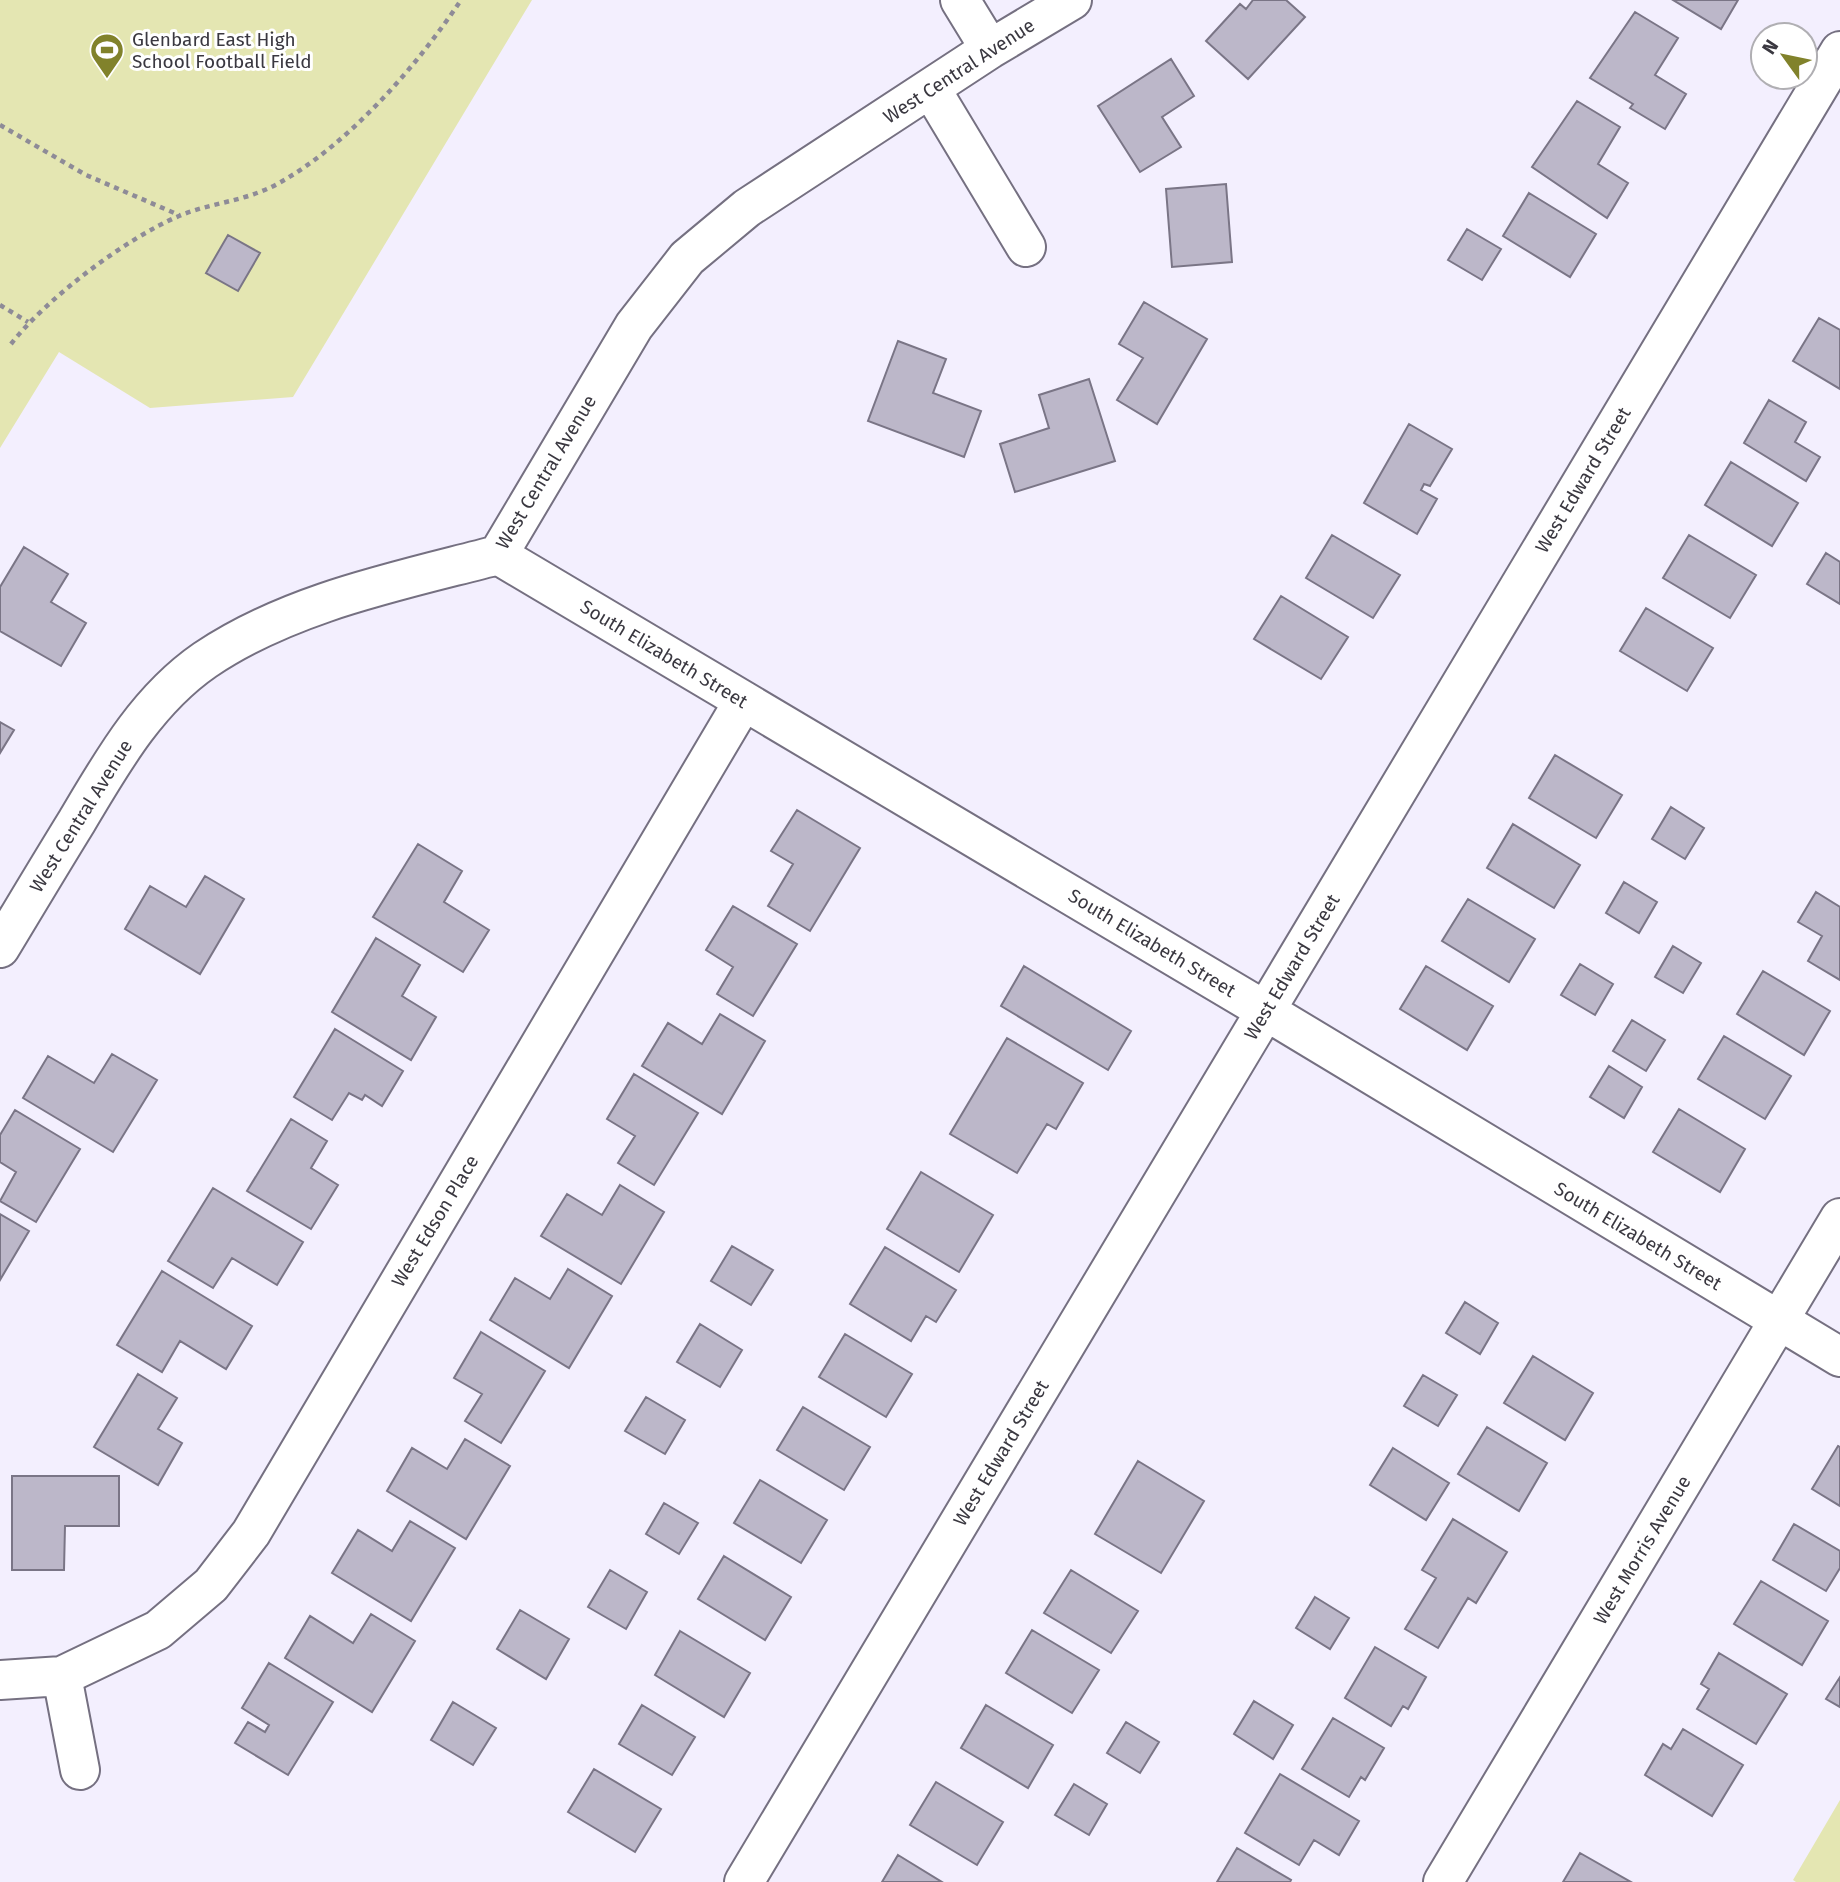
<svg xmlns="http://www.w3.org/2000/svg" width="1840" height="1882" font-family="'Fira Sans',sans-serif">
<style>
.green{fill:#e4e6b2}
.building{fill:#bcb7c9;stroke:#7a7586;stroke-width:2}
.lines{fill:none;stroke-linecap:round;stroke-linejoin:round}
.minor-casing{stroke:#757081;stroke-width:42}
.path{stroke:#8e8b97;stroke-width:4.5;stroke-dasharray:5 5;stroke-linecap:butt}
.minor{stroke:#fff;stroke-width:38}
.labels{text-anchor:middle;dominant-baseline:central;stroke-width:6;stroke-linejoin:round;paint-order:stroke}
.poi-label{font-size:19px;fill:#3a3840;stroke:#fff;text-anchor:start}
.street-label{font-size:19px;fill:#3a3840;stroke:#fff}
</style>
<rect width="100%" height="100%" fill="#f3effe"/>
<path class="green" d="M0 0H532L293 397 150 408 59 352 0 448Z
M1840 1800V1882H1796L1793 1880Z"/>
<path class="building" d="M1253 0H1286L1305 17 1248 79 1206 41 1240 4 1246 9Z
M1673 0H1738L1721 29Z
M1635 12 1678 38 1655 75 1686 94 1665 129 1630 108 1633 104 1590 78Z
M1171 59 1194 96 1162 117 1181 147 1140 172 1098 106Z
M1577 101 1620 127 1598 164 1628 183 1607 218 1532 167Z
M1226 184 1232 262 1172 267 1166 189Z
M1529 193 1596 234 1570 277 1503 236Z
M1467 229 1501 249 1482 280 1448 260Z
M228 235 260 253 238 291 206 273Z
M1144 302 1207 339 1157 424 1117 400 1143 358 1119 344Z
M1819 318 1840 330V389L1793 361Z
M898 341 946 359 933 393 981 411 964 457 868 421Z
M1089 379 1115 461 1015 492 1000 444 1049 428 1039 395Z
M1769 400 1806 422 1795 442 1820 457 1806 481 1744 443Z
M1409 424 1452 449 1430 486 1424 484 1421 490 1437 499 1417 534 1364 503Z
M1731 462 1798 503 1772 546 1705 505Z
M1332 535 1400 575 1373 618 1306 578Z
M1689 535 1756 575 1730 618 1663 578Z
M24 547 68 574 51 602 86 623 61 666 0 631V587Z
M1826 553 1840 562V604L1807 584Z
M1281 596 1348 637 1321 679 1254 639Z
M1646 608 1713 648 1687 691 1620 651Z
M0 722 14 730 0 753Z
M1555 755 1622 795 1596 838 1529 798Z
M1671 807 1704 828 1685 859 1652 839Z
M797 810 860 848 810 931 768 906 793 864 771 851Z
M1513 824 1580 865 1554 908 1487 868Z
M418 844 462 871 444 902 489 930 463 972 373 917Z
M205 876 244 899 200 974 125 929 150 886 186 907Z
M1624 882 1657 902 1639 933 1606 913Z
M1816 892 1840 907V980L1808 961 1822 936 1798 922Z
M1468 899 1535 939 1509 982 1442 941Z
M733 906 797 944 753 1016 717 994 733 967 706 950Z
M376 938 420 965 402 996 436 1017 411 1060 332 1012Z
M1673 946 1701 963 1683 993 1655 977Z
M1580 964 1613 984 1595 1015 1561 995Z
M1024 966 1131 1031 1108 1070 1001 1006Z
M1426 966 1493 1006 1467 1050 1400 1009Z
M1763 971 1830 1011 1804 1055 1737 1014Z
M720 1014 765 1041 722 1114 642 1066 668 1023 702 1044Z
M1632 1020 1665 1040 1646 1071 1613 1051Z
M335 1029 403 1071 382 1106 365 1095 362 1100 349 1093 332 1120 294 1097Z
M1724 1036 1791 1076 1765 1119 1698 1079Z
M1007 1038 1083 1083 1056 1129 1047 1124 1017 1173 950 1134Z
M112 1054 157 1080 113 1152 23 1098 48 1056 94 1083Z
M1609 1066 1642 1087 1624 1118 1590 1097Z
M634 1074 698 1113 654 1185 618 1163 635 1136 607 1119Z
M1679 1109 1745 1149 1720 1192 1653 1152Z
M15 1110 80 1149 36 1222 0 1201 16 1172 0 1162V1135Z
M291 1119 327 1141 311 1168 338 1185 311 1229 247 1191Z
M921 1172 993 1215 959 1272 887 1229Z
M620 1185 664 1212 621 1284 541 1236 567 1194 602 1215Z
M213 1188 303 1242 277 1285 232 1258 213 1288 168 1261Z
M0 1214 29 1231 0 1280Z
M732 1246 773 1270 751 1305 711 1281Z
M885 1247 956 1290 936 1322 926 1316 911 1341 850 1304Z
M568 1269 612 1296 569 1368 490 1320 515 1278 550 1299Z
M162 1271 252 1326 226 1369 180 1341 162 1372 117 1345Z
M1465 1302 1498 1323 1480 1354 1446 1333Z
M700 1324 742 1350 720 1387 677 1362Z
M481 1332 545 1371 501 1443 465 1421 482 1394 454 1378Z
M845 1334 912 1374 886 1417 819 1377Z
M1533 1356 1593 1393 1565 1440 1504 1403Z
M138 1374 177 1398 158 1429 182 1443 158 1485 94 1447Z
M1423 1375 1457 1395 1438 1426 1404 1406Z
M646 1397 685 1420 665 1454 625 1431Z
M803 1407 870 1447 844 1490 777 1450Z
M1487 1427 1547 1463 1519 1511 1458 1474Z
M465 1439 510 1466 466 1539 387 1491 412 1448 447 1469Z
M1838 1446 1840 1447V1506L1812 1489Z
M1393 1448 1449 1483 1426 1520 1370 1485Z
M1138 1461 1204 1501 1161 1573 1095 1534Z
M12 1476H119V1526H65L64 1570H12Z
M760 1480 827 1520 801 1563 734 1523Z
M664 1503 698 1523 679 1554 646 1534Z
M1453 1519 1507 1552 1476 1603 1468 1598 1438 1648 1405 1629 1436 1578 1422 1570Z
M410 1521 455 1548 411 1621 332 1573 358 1530 392 1551Z
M1794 1524 1840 1551V1568L1826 1591 1773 1560Z
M724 1556 791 1597 765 1640 698 1599Z
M610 1570 647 1592 626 1629 588 1607Z
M1071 1570 1138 1611 1111 1653 1044 1613Z
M1761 1581 1828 1621 1802 1665 1734 1624Z
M1315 1597 1349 1618 1330 1649 1296 1628Z
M520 1610 569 1639 546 1679 497 1649Z
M371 1614 415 1641 372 1712 285 1658 310 1616 353 1643Z
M1032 1630 1099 1670 1072 1713 1006 1673Z
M680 1631 750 1673 724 1717 655 1675Z
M1375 1647 1426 1677 1408 1709 1403 1706 1391 1726 1345 1698Z
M1719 1653 1787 1694 1756 1744 1697 1709 1709 1689 1701 1684Z
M269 1663 333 1702 288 1775 235 1743 248 1722 265 1732 269 1725 242 1708Z
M1840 1677V1707L1826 1699Z
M1254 1701 1293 1725 1273 1759 1234 1734Z
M453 1702 496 1728 473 1765 431 1740Z
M642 1705 695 1737 672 1775 619 1744Z
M986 1705 1053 1745 1028 1788 961 1748Z
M1333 1718 1384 1748 1365 1780 1361 1777 1349 1797 1302 1769Z
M1126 1722 1159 1742 1140 1773 1107 1753Z
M1683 1729 1743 1765 1712 1816 1645 1775 1663 1744 1671 1749Z
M594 1769 661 1809 635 1852 568 1812Z
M1280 1774 1359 1821 1339 1855 1314 1840 1299 1865 1245 1833Z
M936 1782 1003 1822 977 1865 910 1825Z
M1074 1784 1107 1804 1089 1835 1055 1815Z
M1237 1848 1291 1880 1290 1882H1217Z
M1580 1853 1631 1882H1563Z
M898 1855 942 1882H882Z"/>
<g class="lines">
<g class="minor-casing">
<path id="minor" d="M960 0 990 49
M931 89 1026 247
M498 555 1266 1011 1840 1357
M0 948C26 905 51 863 77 821 112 762 147 700 205 660 291 602 399 581 498 555L634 326 687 258 747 208 990 49 1072 0
M62 1676 80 1770
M0 1680 62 1676 158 1630 211 1585 251 1533 743 702
M744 1882 1840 51
M1443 1882 1840 1218"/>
</g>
<path class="path" d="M0 125 86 175 179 215
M0 305 28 322
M11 344C47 298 125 239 179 216 212 202 245 202 279 183 349 144 417 66 461 0"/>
<use href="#minor" class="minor"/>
</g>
<defs>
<g id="stadium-pin" transform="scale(1.75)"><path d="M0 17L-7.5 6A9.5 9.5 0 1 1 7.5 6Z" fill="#81822b" stroke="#fff"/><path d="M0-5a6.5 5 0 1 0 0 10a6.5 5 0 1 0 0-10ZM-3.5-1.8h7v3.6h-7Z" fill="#fff"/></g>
</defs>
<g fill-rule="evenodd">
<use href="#stadium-pin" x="107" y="50"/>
</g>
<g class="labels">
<g class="poi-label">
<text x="132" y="39">Glenbard East High<tspan x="132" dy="22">School Football Field</tspan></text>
</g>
<g class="street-label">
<text transform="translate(959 71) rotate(-33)">West Central Avenue</text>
<text transform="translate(546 472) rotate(-59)">West Central Avenue</text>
<text transform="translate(1583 480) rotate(-59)">West Edward Street</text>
<text transform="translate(664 654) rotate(31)">South Elizabeth Street</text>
<text transform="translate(81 816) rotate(-58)">West Central Avenue</text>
<text transform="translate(1152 943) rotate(31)">South Elizabeth Street</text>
<text transform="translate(1292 967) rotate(-59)">West Edward Street</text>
<text transform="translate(435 1221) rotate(-59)">West Edson Place</text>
<text transform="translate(1638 1236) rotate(31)">South Elizabeth Street</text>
<text transform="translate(1001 1453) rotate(-59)">West Edward Street</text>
<text transform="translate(1642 1550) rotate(-59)">West Morris Avenue</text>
</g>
</g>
<g transform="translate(1784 56) rotate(303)"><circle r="33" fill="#ffffff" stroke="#b0afb3" stroke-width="2"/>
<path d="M0-5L12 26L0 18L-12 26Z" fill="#81822b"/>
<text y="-10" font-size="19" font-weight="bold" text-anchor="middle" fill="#3a3840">N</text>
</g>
</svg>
